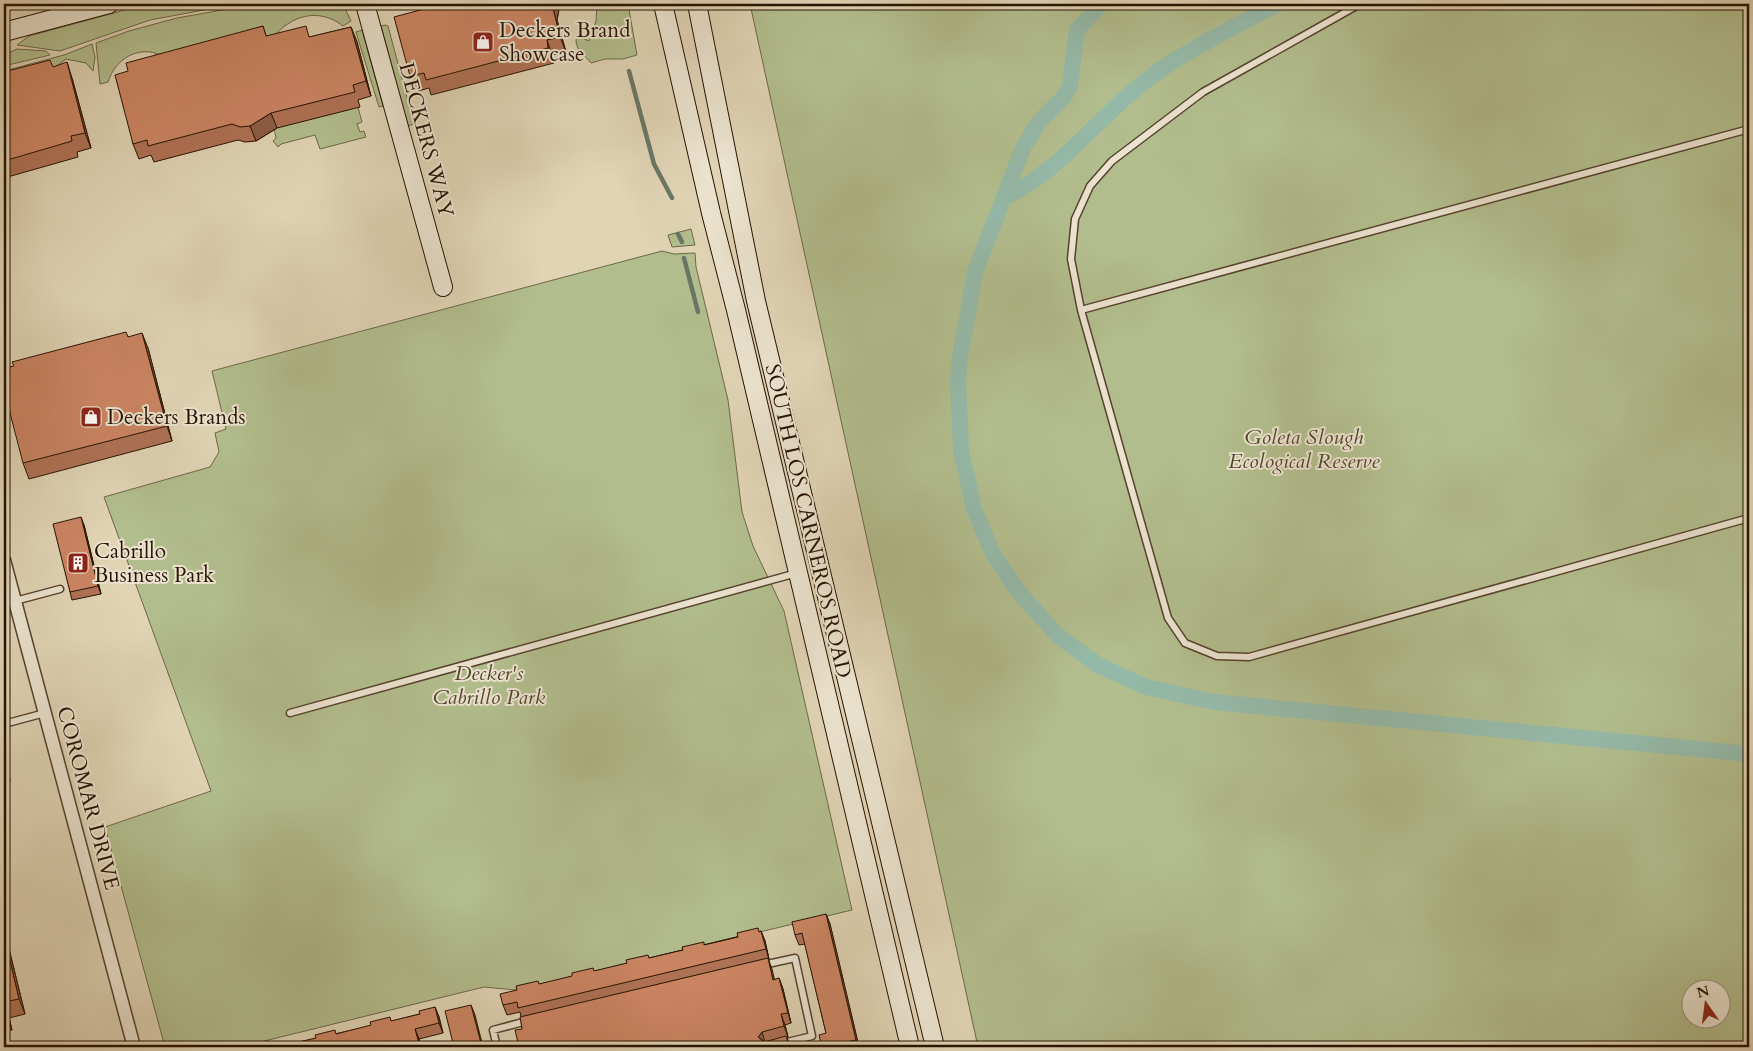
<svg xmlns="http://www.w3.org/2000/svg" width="1753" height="1051" font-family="Cardo,serif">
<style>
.green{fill:#b2bd8d;stroke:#6c6848;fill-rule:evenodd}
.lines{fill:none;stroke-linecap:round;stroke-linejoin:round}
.stream{stroke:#697666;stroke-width:4.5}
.canal{stroke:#95b9a8;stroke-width:16}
.lane-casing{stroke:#55422f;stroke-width:9}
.street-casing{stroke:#55422f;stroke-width:15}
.secondary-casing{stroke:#271202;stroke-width:20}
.lane{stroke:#ebe3cf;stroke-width:6}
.street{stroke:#ebe3cf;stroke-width:12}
.secondary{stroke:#ebe3cf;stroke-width:18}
.wall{fill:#af7255;stroke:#271202}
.shaded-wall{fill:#8e5d45;stroke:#271202}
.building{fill:#cb8563;stroke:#271202}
.labels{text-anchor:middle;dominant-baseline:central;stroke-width:4;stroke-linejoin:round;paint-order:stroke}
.poi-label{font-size:21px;fill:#271202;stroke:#ebe3cf;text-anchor:start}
.street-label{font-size:21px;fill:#271202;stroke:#ebe3cf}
.park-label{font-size:21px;font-style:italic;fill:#51452c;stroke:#ebe3cf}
</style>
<rect width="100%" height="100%" fill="#e0d4b5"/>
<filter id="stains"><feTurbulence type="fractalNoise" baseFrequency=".004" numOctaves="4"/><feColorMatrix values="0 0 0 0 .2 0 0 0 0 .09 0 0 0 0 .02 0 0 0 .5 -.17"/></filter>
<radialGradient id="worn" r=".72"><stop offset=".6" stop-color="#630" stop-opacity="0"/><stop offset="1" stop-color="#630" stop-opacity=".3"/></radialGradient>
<path class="green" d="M147 4H236L150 20 60 51 17 45 29 36Z
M256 4H343L351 21 343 26C319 7 290 15 272 39L158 69 154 55H161C138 45 115 59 108 82L100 84 96 43 129 31 177 18Z
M597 4H628L637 55 623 59H605L591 63C585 55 576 51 576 40L578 36 589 41 596 21Z
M750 4H1749V245L1745 247 1749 261V1047H978ZM1690 988H1720V1018H1690Z
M385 25 388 26 414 124 408 126 381 26Z
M362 30 383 106 379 107 356 32Z
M92 44 95 57 93 71 86 63 66 59 54 68 4 79V71L64 55Z
M17 49 46 51 50 55 4 66V55Z
M358 107 362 122 357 124 360 132 364 131 366 137 320 149 315 135 281 144 278 147 273 141 276 138 274 128Z
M691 229 695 245 672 247 668 235Z
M662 251 674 254 695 253 696 267 728 400 742 512 753 546 784 611 852 910 516 990 484 987 240 1047H165L105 827 211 791 104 497 210 467 219 452 215 433 226 429 212 371Z"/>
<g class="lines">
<path class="stream" d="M629 71 654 164 672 198
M678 234 682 242
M684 258 698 312"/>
<path class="canal" d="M1101 4 1077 30 1070 86 1064 97 1039 122 1023 148 975 272 960 357 958 380 961 450 974 509 993 554 1017 590 1057 635 1098 665 1146 687 1214 702 1749 754
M1003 198C1054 175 1090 128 1132 92 1173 56 1230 29 1278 4"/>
<g class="lane-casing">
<path id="lane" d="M1360 4 1203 92 1112 161 1090 186 1075 219 1071 259 1081 310 1168 618 1185 643 1217 656 1249 657 1749 518
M1081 310 1749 129
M15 601 60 589
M290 713 797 573
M4 724 45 713
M4 773 6 780
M763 965 795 958 812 1036 767 1047
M439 1047H440
M497 1047 493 1030 527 1021"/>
</g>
<g class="street-casing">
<path id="street" d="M4 560 134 1047"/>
</g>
<g class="secondary-casing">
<path id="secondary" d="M365 4 443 287
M663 4 711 213 736 310 910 1047
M697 4 756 301 935 1047
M4 32 109 4"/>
</g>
<use href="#lane" class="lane"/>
<use href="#street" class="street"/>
<use href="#secondary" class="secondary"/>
</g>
<path class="wall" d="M434 4H560L557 20 566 52 552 55 554 63 431 95 429 88 415 92 410 76 435 6Z
M263 26 266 36 310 37 351 27 357 42 371 96 358 100 360 107 277 128 256 141 245 142 238 140 154 162 151 155 139 159 133 144 128 71Z
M53 67 72 78 91 148 77 152 78 157 4 178V72Z
M128 337 148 348 172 441 29 479 23 463Z
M84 525 101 594 72 600 70 592Z
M826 914 830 924 859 1047H822L826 1033 805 944 799 945 795 935Z
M4 928 25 1014 9 1018 12 1030 4 1031Z
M761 931 765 941 769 959H768L774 980 779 978 783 989 791 1023 785 1025 788 1037H787L790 1047 522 1029 521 1017 520 1012 507 1015 503 1005 517 990Z
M435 1007 439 1017 443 1033 419 1039 421 1047H265L282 1046 392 1021 420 1014Z"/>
<path class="shaded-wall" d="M552 4H560L557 20 566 52 560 37Z
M351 27 357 42 371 96 366 81Z
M547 40 552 55 554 63 548 48Z
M67 62 72 78 91 148 85 133Z
M271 113 277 128 256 141 250 126Z
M142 333 148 348 172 441 167 426Z
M81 517 84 525 101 594 98 586Z
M826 914 830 924 859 1047 856 1040Z
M4 928V929L25 1014 19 999 4 935Z
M761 931 765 941 769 959 766 949Z
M768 958 772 969 777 990 773 980Z
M779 978 783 989 791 1023 788 1013Z
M4 1004 9 1018 12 1030 6 1014Z
M471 1005 475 1015 483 1047H482Z
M435 1007 439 1017 443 1033 439 1023Z
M781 1014 785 1025 788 1037 784 1026Z
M415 1029 419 1039 421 1047H420Z
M762 1032 765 1042 758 1037Z"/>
<path class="building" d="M434 4H552L560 37 547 40 548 48 426 80 424 73 410 76 394 17 435 6Z
M263 26 266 36 306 26 309 37 351 27 366 81 353 85 355 92 271 113 250 126 240 127 232 124 148 146 147 140 133 144 115 75 128 71 126 63Z
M50 60 53 67 67 62 85 133 71 136 72 141 4 161V72Z
M126 332 128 337 142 333 167 426 23 463 4 390V368L14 366 12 362Z
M81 517 98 586 70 592 53 524Z
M826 914 856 1040 822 1047 819 1035 826 1033 802 933 795 935 792 922Z
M758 928 759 932 761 931 766 949 518 1008 517 1002 503 1005 500 994 517 990 516 986 538 981 539 984 572 976V973L593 968 594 971 627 963 626 960 648 955 649 958 683 950 682 947 704 942V945L738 937 737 933Z
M4 935 19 999 4 1002Z
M768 958 773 980 779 978 788 1013 781 1014 784 1026 762 1032 758 1037 764 1042 786 1036 789 1047H519L515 1030 522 1029 520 1017Z
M4 1005 6 1014 4 1015Z
M471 1005 482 1047H454L445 1011Z
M435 1007 439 1023 415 1029 420 1047H265L281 1043 282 1046 316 1038 315 1035 335 1030 336 1034 371 1025 370 1022 390 1017 391 1021 420 1014 419 1011Z"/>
<defs>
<g id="shop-square" transform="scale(1.125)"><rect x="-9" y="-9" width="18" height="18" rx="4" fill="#8f2418" stroke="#ebe3cf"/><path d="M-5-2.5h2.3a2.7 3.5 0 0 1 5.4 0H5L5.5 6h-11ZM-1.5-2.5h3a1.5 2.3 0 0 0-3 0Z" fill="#fff"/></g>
<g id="building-square" transform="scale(1.125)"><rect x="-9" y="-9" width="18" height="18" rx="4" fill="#8f2418" stroke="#ebe3cf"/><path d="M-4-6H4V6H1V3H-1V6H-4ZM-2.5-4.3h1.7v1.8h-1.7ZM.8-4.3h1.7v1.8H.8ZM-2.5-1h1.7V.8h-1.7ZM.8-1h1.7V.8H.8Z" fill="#fff"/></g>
</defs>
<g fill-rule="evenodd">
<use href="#shop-square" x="483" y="42"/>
<use href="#shop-square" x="91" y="417"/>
<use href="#building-square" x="78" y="563"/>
</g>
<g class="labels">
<g class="poi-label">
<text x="499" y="30">Deckers Brand<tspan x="499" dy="24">Showcase</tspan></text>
<text x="107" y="417">Deckers Brands</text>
<text x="94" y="551">Cabrillo<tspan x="94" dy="24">Business Park</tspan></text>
</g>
<g class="street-label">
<text transform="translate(426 140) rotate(75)">DECKERS WAY</text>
<text transform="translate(808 521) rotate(77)">SOUTH LOS CARNEROS ROAD</text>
<text transform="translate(88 798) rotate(75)">COROMAR DRIVE</text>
</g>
<g class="park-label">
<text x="1304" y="437">Goleta Slough<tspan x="1304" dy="24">Ecological Reserve</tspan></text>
<text x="489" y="673">Decker's<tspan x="489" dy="24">Cabrillo Park</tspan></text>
</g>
</g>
<rect width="1753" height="1051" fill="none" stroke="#e0d4b5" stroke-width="20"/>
<rect x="5" y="5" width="1743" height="1041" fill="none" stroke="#271202" stroke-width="2.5"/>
<rect x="10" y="10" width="1733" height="1031" fill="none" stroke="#271202"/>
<g transform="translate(1706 1004) rotate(346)"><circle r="24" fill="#ebe3cf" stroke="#9d8f7d"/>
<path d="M0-4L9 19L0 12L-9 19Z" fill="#8f2418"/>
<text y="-8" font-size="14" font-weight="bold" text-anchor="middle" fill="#271202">N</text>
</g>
<rect width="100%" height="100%" filter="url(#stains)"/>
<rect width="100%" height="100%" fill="url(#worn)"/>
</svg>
